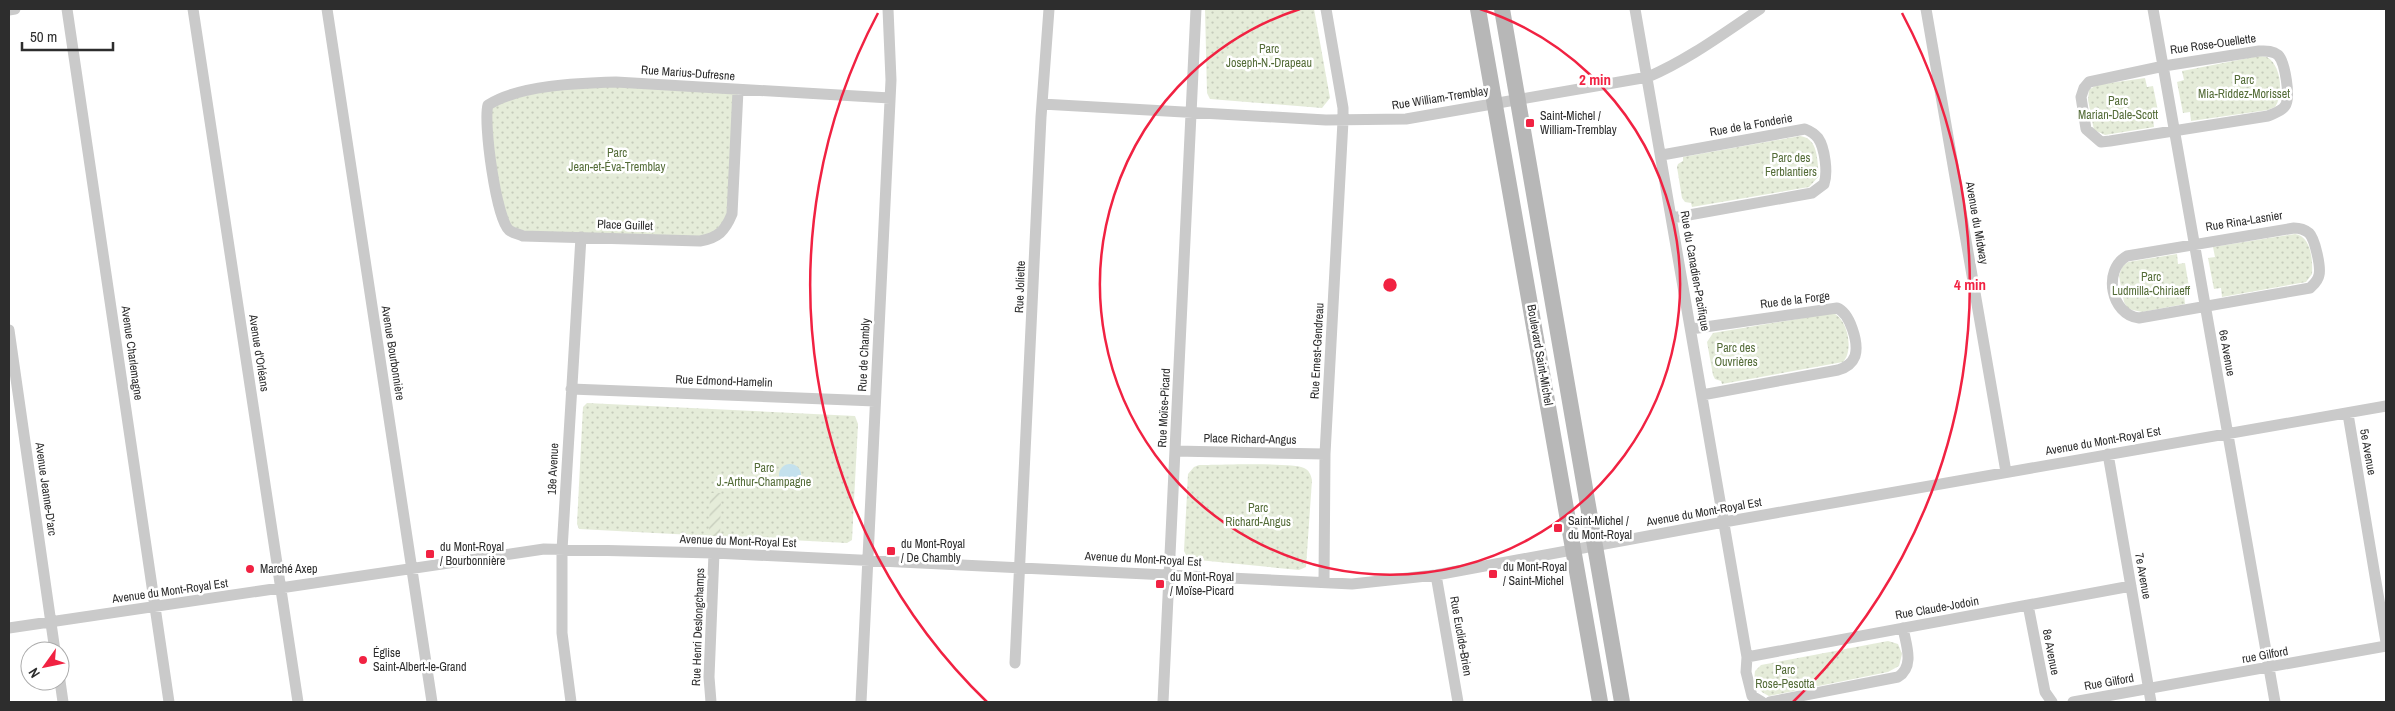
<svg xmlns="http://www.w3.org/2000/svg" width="2395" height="711" font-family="'Archivo Narrow',sans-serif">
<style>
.grass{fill:url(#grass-dots)}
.garden{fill:url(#garden-furrows)}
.water{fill:#c4e1ed}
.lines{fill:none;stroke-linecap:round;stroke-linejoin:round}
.minor{stroke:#cacaca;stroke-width:11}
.secondary{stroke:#b7b7b7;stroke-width:16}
.ring{fill:none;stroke:#f12242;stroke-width:2.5}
.poi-dot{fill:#f12242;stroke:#fff;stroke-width:2}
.labels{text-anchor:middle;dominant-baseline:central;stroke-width:5;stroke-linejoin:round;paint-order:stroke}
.street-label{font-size:12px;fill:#2d2d2d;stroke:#fff}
.park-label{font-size:12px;fill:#546c38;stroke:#fff}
.poi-label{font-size:12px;fill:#2d2d2d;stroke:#fff;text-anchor:start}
.centre{fill:#f12242;stroke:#fff;stroke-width:2.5}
.ring-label{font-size:15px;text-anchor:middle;font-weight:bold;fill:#f12242;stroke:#fff;stroke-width:5;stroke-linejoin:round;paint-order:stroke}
</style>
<defs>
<pattern id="grass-dots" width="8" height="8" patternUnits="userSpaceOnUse" patternTransform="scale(1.25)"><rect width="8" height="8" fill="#e5ecd9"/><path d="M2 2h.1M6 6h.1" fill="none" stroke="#c5cbbb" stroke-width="1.8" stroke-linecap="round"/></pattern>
<pattern id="garden-furrows" width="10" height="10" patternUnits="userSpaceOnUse" patternTransform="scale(1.25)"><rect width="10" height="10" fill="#e5ecd9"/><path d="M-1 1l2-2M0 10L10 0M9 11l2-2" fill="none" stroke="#c5cbbb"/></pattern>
</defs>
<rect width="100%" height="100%" fill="#fff"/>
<path class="grass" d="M1205 9H1314L1330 98 1322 108 1210 99 1207 93Z
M2259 56 2267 57C2281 65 2284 94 2275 107L2268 110 2191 121 2190 112 2183 113 2177 82 2184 80 2182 71Z
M2145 78 2147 87 2153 86 2159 116 2153 118 2154 127 2105 135 2094 130 2088 100 2089 90 2096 85Z
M577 83 738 90 726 228 700 241 509 230 501 214 488 105Z
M1800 136C1819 138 1817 162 1819 176L1809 187 1692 207 1691 203 1685 202 1682 198 1677 167 1678 164 1683 161V157Z
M2295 234C2311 236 2313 260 2312 274L2306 282 2222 297 2221 288 2214 289 2208 258 2215 257 2213 247Z
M2177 254 2178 264 2185 263 2190 293 2184 294 2185 304 2142 312 2128 309 2124 302 2119 276 2122 267 2128 262Z
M1833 313C1848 319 1854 351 1843 362L1722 384 1721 381 1715 379 1713 375 1707 342 1713 333Z
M587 403 855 416 858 424 852 540 847 543 579 529 577 524 583 407Z
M1199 465C1217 465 1293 462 1304 468 1309 470 1311 475 1312 480L1306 567 1299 570 1188 559 1184 551 1188 474 1194 467Z
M1888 641 1898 644 1902 654 1899 666 1888 672 1769 696C1758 691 1753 683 1755 671L1761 665Z"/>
<path class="garden" d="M710 493H721L720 536H709Z"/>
<path class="water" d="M779 475a11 11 0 1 1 22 0a11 11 0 1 1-22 0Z"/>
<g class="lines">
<path class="minor" d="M67 9 169 702
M193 9 298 702
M327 9 432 702
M1635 9 1747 657 1746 672 1752 696 1762 702
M1926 9 2006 472
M2153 9 2275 702
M9 10 15 9
M2259 51C2265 51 2272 50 2278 55 2285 62 2291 98 2285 106 2281 112 2274 113 2268 116L2110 141 2101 142 2086 129 2081 97 2084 88 2089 82 2164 66Z
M738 90 732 214C725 231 718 238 700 241L523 236C519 234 512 233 509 230 496 218 483 122 488 105 519 85 579 83 616 82L890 98
M1042 104 1326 120 1406 119 1648 77C1688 60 1724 33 1760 9
M1662 155 1805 129C1810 131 1814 133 1818 138 1825 148 1828 173 1824 184L1812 193 1672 218
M2294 228C2299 228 2304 229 2309 233 2315 239 2321 267 2319 275 2318 281 2314 284 2310 288L2139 318C2111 315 2102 270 2127 256Z
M1691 329 1837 308C1850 313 1859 343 1855 356 1852 364 1845 368 1838 370L1702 395
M9 330 55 651
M571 389 875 401
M2348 414 2386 642
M1175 451 1325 454
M2108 454 2151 702
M1436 575 1458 702
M1324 582 1325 454 1343 121V108L1326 9
M2028 605 2045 692 2052 702
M9 628 544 549 714 553 1352 584 1436 575 1724 522 2386 406
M1747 657 2131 586
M1015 663 1041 117 1049 9
M60 681 63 702
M571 702 562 633V550L581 237
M711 702 709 677 714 553
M861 702 891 80 888 9
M1163 702 1196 9
M1770 702 1898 677C1915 666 1906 645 1903 628
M2073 702 2386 646"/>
<path class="secondary" d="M1478 9 1600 702
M1502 9 1622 702"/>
</g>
<g class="ring">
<path d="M1480 9A290 290 0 1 1 1300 9"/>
<path d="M987 702A580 580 0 0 1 878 13M1902 13A580 580 0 0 1 1793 702"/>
</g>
<g class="poi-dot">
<rect x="1525" y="118" width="10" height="10" rx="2.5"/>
<rect x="1553" y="523" width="10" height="10" rx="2.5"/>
<rect x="886" y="546" width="10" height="10" rx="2.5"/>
<rect x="425" y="549" width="10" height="10" rx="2.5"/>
<circle cx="250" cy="569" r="5"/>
<rect x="1488" y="569" width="10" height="10" rx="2.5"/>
<rect x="1155" y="579" width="10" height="10" rx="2.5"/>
<circle cx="363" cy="660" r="5"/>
</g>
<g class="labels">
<g class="street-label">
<text transform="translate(2213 44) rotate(-8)">Rue Rose-Ouellette</text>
<text transform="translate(688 73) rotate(4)">Rue Marius-Dufresne</text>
<text transform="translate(1440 98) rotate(-9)">Rue William-Tremblay</text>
<text transform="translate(1751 125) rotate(-10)">Rue de la Fonderie</text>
<text transform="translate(2244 221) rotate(-9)">Rue Rina-Lasnier</text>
<text transform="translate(1977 223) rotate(80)">Avenue du Midway</text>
<text transform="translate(625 225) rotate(2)">Place Guillet</text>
<text transform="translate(1695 271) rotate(80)">Rue du Canadien-Pacifique</text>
<text transform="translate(1020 287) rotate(-88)">Rue Joliette</text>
<text transform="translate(1795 300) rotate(-7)">Rue de la Forge</text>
<text transform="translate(1317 351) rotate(-87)">Rue Ernest-Gendreau</text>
<text transform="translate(132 353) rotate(82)">Avenue Charlemagne</text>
<text transform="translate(259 353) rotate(81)">Avenue d'Orléans</text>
<text transform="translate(393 353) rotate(81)">Avenue Bourbonnière</text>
<text transform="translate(2227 353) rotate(80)">6e Avenue</text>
<text transform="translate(864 355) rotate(-87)">Rue de Chambly</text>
<text transform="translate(1540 355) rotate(80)">Boulevard Saint-Michel</text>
<text transform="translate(724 381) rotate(2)">Rue Edmond-Hamelin</text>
<text transform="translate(1164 408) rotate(-87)">Rue Moïse-Picard</text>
<text transform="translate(1250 439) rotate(1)">Place Richard-Angus</text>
<text transform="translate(2103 441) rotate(-10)">Avenue du Mont-Royal Est</text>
<text transform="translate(2368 452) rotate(80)">5e Avenue</text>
<text transform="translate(553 469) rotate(-87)">18e Avenue</text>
<text transform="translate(46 489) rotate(82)">Avenue Jeanne-D'arc</text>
<text transform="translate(1704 512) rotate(-10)">Avenue du Mont-Royal Est</text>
<text transform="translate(738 541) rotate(2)">Avenue du Mont-Royal Est</text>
<text transform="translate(1143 559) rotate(3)">Avenue du Mont-Royal Est</text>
<text transform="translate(2143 576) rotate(80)">7e Avenue</text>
<text transform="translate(170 591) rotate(-8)">Avenue du Mont-Royal Est</text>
<text transform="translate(1937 608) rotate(-10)">Rue Claude-Jodoin</text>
<text transform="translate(698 627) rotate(-88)">Rue Henri Deslongchamps</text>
<text transform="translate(1461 636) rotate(80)">Rue Euclide-Brien</text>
<text transform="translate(2051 652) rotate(79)">8e Avenue</text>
<text transform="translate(2265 655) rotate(-10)">rue Gilford</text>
<text transform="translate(2109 682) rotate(-10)">Rue Gilford</text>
</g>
<g class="park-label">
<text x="1269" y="49">Parc<tspan x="1269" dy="14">Joseph-N.-Drapeau</tspan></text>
<text x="2244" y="80">Parc<tspan x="2244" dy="14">Mia-Riddez-Morisset</tspan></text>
<text x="2118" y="101">Parc<tspan x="2118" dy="14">Marian-Dale-Scott</tspan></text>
<text x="617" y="153">Parc<tspan x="617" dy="14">Jean-et-Éva-Tremblay</tspan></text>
<text x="1791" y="158">Parc des<tspan x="1791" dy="14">Ferblantiers</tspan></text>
<text x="2151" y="277">Parc<tspan x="2151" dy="14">Ludmilla-Chiriaeff</tspan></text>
<text x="1736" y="348">Parc des<tspan x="1736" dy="14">Ouvrières</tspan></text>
<text x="764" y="468">Parc<tspan x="764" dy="14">J.-Arthur-Champagne</tspan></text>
<text x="1258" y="508">Parc<tspan x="1258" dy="14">Richard-Angus</tspan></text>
<text x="1785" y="670">Parc<tspan x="1785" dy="14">Rose-Pesotta</tspan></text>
</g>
<g class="poi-label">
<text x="1540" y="116">Saint-Michel /<tspan x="1540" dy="14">William-Tremblay</tspan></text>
<text x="1568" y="521">Saint-Michel /<tspan x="1568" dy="14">du Mont-Royal</tspan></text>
<text x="901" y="544">du Mont-Royal<tspan x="901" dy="14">/ De Chambly</tspan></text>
<text x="440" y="547">du Mont-Royal<tspan x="440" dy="14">/ Bourbonnière</tspan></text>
<text x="1503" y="567">du Mont-Royal<tspan x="1503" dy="14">/ Saint-Michel</tspan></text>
<text x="260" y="569">Marché Axep</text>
<text x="1170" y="577">du Mont-Royal<tspan x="1170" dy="14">/ Moïse-Picard</tspan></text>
<text x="373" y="653">Église<tspan x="373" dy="14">Saint-Albert-le-Grand</tspan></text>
</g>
</g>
<circle cx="1390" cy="285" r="8" class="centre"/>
<g class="ring-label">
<text x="1595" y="85">2 min</text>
<text x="1970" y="290">4 min</text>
</g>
<rect width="2395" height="711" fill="none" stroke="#2d2d2d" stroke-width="20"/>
<g transform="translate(45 666) rotate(237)"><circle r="24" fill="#ffffff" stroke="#ababab"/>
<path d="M0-4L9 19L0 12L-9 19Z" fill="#f12242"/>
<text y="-8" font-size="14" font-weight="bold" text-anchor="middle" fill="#2d2d2d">N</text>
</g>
<path d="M22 42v8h91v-8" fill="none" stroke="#2d2d2d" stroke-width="2.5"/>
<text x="30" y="42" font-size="15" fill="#2d2d2d" stroke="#ffffff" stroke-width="4" paint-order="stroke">50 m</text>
</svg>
